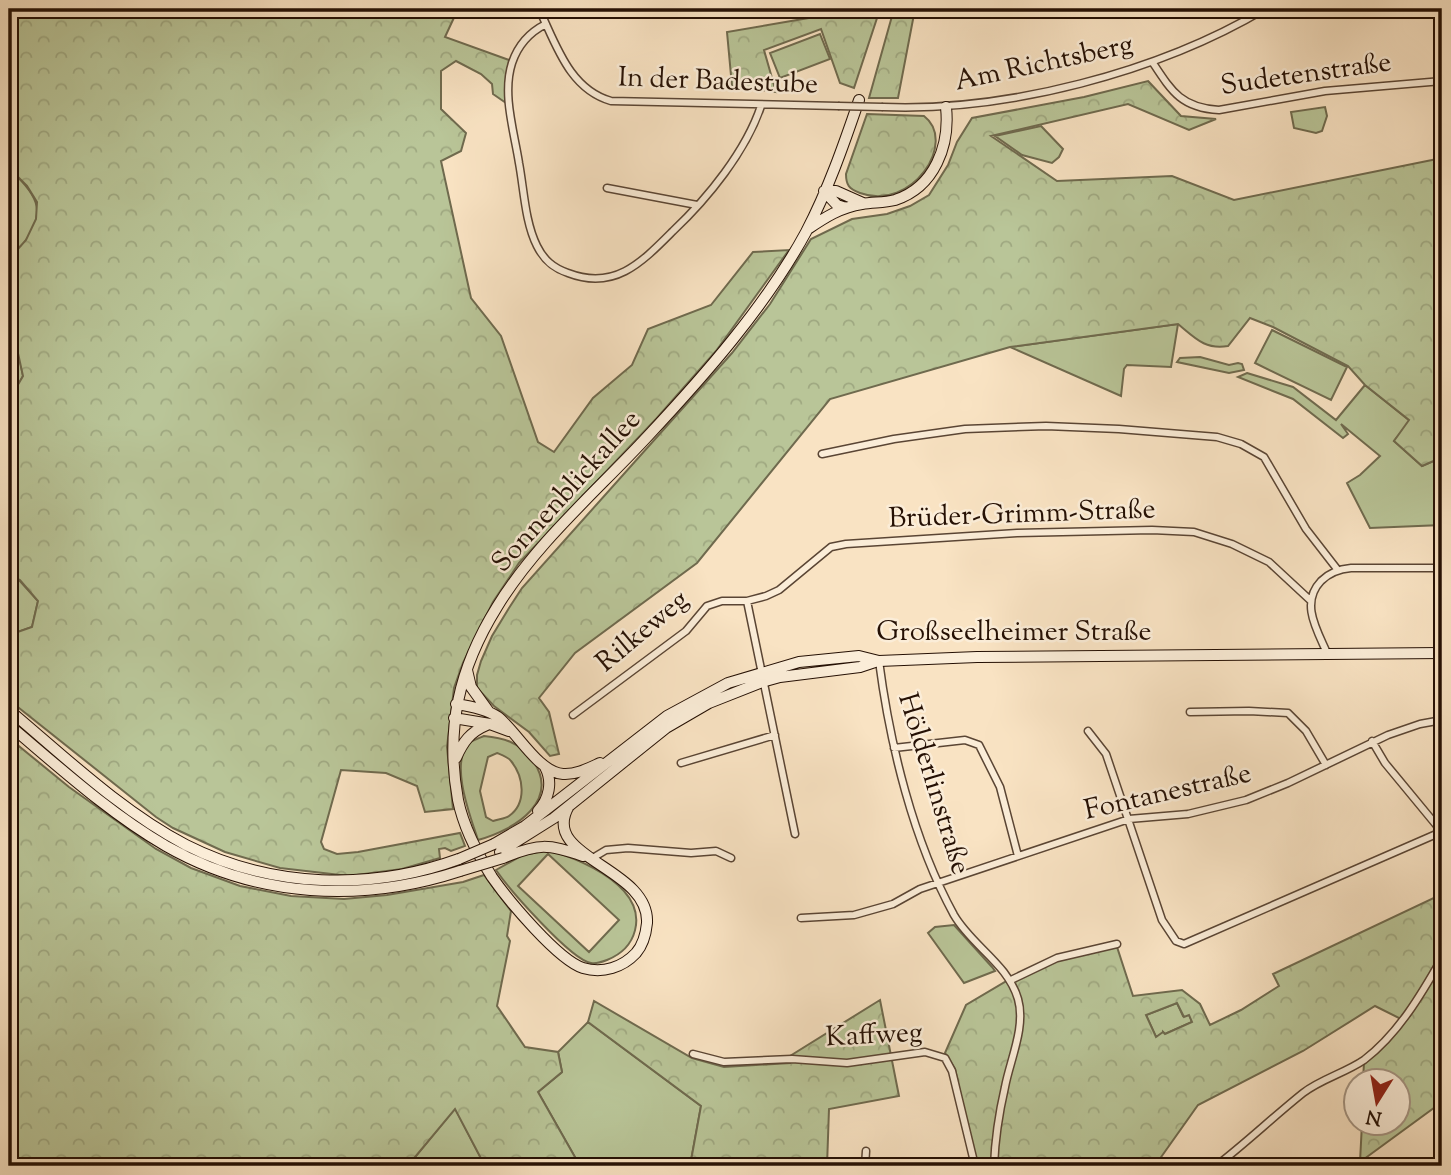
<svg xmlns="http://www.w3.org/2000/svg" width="1451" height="1175" font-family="'Sorts Mill Goudy',serif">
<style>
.green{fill:#b9c598;stroke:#6f6a4e;stroke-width:2;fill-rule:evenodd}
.forest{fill:url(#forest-crowns);stroke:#6f6a4e;stroke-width:2;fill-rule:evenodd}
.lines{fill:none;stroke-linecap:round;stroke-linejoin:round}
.street-casing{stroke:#5a4534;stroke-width:9}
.secondary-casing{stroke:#251004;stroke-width:12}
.street{stroke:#fbedd8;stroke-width:6}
.secondary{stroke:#fbedd8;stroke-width:10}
.street-bridge-casing{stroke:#5a4534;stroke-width:9;stroke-linecap:butt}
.secondary-bridge-casing{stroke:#251004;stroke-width:12;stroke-linecap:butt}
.street-bridge{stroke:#fbedd8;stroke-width:6}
.secondary-bridge{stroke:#fbedd8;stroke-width:10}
.labels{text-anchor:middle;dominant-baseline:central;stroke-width:5;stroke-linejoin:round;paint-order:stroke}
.street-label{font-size:28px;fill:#251004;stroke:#fbedd8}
</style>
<defs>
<pattern id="forest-crowns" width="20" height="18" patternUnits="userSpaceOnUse" patternTransform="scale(1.75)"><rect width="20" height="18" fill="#b9c598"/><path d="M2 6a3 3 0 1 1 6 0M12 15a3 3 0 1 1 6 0" fill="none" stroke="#9fa881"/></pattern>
</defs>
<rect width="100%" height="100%" fill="#f9e3c3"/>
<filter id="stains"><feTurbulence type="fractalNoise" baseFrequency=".00286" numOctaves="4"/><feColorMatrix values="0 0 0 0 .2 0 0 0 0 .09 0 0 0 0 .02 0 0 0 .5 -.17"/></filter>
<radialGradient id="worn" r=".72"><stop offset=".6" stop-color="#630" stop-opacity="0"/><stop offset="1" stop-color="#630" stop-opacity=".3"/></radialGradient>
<path class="green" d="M820 34 830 59 780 78 770 53Z
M1325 107 1327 116 1322 131 1316 133 1294 128 1291 112Z
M1041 126 1063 149 1059 157 1052 163 1022 155 995 136Z
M9 168C34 193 50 210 24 243 19 248 12 254 10 260 8 270 9 283 9 294Z
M9 304 23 376 14 393 9 391Z
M1178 324 1171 367 1127 365 1124 369 1121 396 1010 347Z
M1272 330 1347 367 1331 400 1255 363Z
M1200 357 1229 365 1238 363 1242 364 1244 370 1229 373 1177 362 1180 358Z
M1247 373 1293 387 1336 420 1365 385 1410 421 1394 441 1422 466 1438 459 1442 460V525L1370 528 1347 483 1360 475 1380 456 1341 424 1348 434 1343 438 1293 399 1238 377Z
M9 575 19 580 38 601 32 627 9 635Z
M484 736C504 738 518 742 531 758 563 800 515 830 478 840 471 818 449 763 469 743 473 740 479 738 484 736ZM497 753C502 755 508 757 511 761 524 777 527 803 509 816 505 819 498 819 493 821L486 817 480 791 488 757Z
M549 850C575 858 605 870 624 891 646 916 637 948 607 960 602 962 597 964 591 963 571 960 509 889 496 870L523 855ZM548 854 619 920 589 952 518 886Z
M954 925 992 967 995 971 964 983 928 933 935 927Z
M1177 1003 1183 1016 1189 1014 1192 1022 1165 1034 1163 1032V1034L1156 1037 1146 1015Z
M588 1022 701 1106 690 1166H580L538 1092 562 1072 558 1052Z
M455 1108 485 1166H418L415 1157Z"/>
<path class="forest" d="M9 9H458L445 37 509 60 506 103 493 94 492 84 481 74 456 61 441 71V109L466 133 461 151 441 161 471 298 501 336 538 442 554 452 593 398 632 365 648 329 711 305 753 252 789 250 716 351 656 419 519 563 493 602 463 663 454 688 447 747 453 809 425 812 417 786 386 773 341 770 321 842 324 849 337 854 358 852 460 833 465 846 451 851 445 848 439 849 440 858 402 869 349 876 280 868 225 852 173 828 156 817 9 700V635L32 627 38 601 20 580 9 575V400L23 376 9 312 10 258 26 240 36 219 37 202 27 186 9 168Z
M832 9H880L854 88 840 83 821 29 764 50 776 92 732 86 727 32 826 15Z
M894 9H915L898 98H869Z
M1148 81 1181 116 1216 119 1189 130 1128 104 991 136 1057 181 1172 176 1234 200 1442 158V460L1438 459 1422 466 1394 441 1409 420 1365 385 1348 366 1273 327 1250 318 1228 346C1205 350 1195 338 1178 324L1010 347 830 399 697 563 575 653 539 698 549 712 559 754 550 756 529 732 494 706 477 688V675L481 661 492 636 509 608 522 588 732 353 770 304 811 239 852 219 887 214 910 206 929 195 948 165 957 142 972 118 1084 97Z
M867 114 924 116C958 142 912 212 860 193 849 189 846 185 846 174Z
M9 738 69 787 156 849 191 868 240 886 291 896 344 899 387 895 463 882 484 875 511 911 507 936 510 941 497 1006 525 1047 558 1052 562 1072 538 1092 580 1166H485L455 1109 415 1157 418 1166H9Z
M1442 894V1102L1360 1162 1362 1123 1398 1122V1080H1363L1364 1063 1401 1019 1375 1006 1303 1051 1198 1105 1159 1160 1166 1166H976L955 1069 945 1053 966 1005 1010 979 1058 960 1117 947 1133 996 1182 990 1200 1004 1210 1025 1241 1010 1279 986 1273 974ZM1177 1003 1184 1017 1189 1015 1192 1022 1165 1034 1163 1032 1156 1037 1146 1015Z
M880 1000 899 1096 829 1109 827 1166H690L701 1106 588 1022 594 1001 692 1058 724 1067 790 1063V1056Z"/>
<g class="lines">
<g class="street-casing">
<path id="street" d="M539 9C556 44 569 89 611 101L838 106
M546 24C530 32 518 45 512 63 502 94 514 131 519 163 524 190 525 222 537 246 544 260 553 268 568 273 615 291 642 262 673 231 708 198 746 151 761 106
M1153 63C1172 92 1182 108 1219 110L1325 91 1442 81
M883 107C1007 112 1159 72 1265 9
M607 188 697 205
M822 454 894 439 965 429 1046 426 1119 429 1217 437 1241 444 1264 457 1306 529 1337 569
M747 601 795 834
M1327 653C1317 630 1300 603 1321 581 1330 572 1339 569 1351 568H1442
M879 661C890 745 913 840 954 915 972 946 1008 964 1018 999 1026 1027 1010 1060 1005 1087 999 1113 995 1140 994 1166
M1190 712 1249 711 1288 713 1306 731 1326 765
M573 715 686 631 707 606 722 601H747L766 596 779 590 831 547 846 544 1017 533 1152 530 1194 532 1232 544 1269 562 1310 600
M1088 731 1106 754 1162 920 1176 941 1184 944 1441 832
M1372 741 1385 763 1442 832
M894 748 965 740 979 745 1000 787 1018 856
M681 763 775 735
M591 859 606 850 628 848 691 853 716 851 731 858
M801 918 854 915 893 904 920 889 1129 819 1188 814 1246 800 1288 783 1388 735 1420 724 1442 720
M1011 980 1057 958 1117 944
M693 1054 724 1062 792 1059 847 1063 925 1052 945 1058 952 1071 975 1166
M865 1166 866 1151
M1216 1166C1246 1143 1273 1117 1303 1093 1321 1079 1345 1073 1364 1060 1398 1034 1421 995 1442 958"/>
</g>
<g class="secondary-casing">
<path id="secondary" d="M824 191H836L863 203
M824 191 837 205 846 208
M808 229C824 218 841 207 862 204 873 202 884 203 895 200 935 187 950 145 946 107
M467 670 471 687 489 712
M456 704C470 706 486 709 498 717 517 732 538 772 563 774 576 775 589 768 600 763
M9 710C65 757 121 811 186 845 271 888 371 891 459 859
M454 718 490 724 509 731
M9 725C59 767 109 813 166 846 257 898 362 903 460 871
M456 758C463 742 470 732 487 725
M569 806C538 858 650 867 647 923 646 933 643 945 636 953 623 967 603 974 583 968 558 960 508 900 492 877 478 855 463 825 458 800 445 729 459 668 497 607 536 543 596 492 647 437 704 376 766 306 806 232 828 190 844 144 859 100
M538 811C549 799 553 782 545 767
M494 844 525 826 667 716 728 683 799 662 859 656 879 661 977 657 1442 653
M500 852 554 818 666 728 709 703 762 682 780 677 860 667 878 661
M503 858C539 843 548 844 583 856"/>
</g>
<use href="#street" class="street"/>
<use href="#secondary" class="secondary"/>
<g class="street-bridge-casing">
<path id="street-bridge" d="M838 106 883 107"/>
</g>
<g class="secondary-bridge-casing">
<path id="secondary-bridge" d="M459 859 494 844
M460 871 503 858"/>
</g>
<use href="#street-bridge" class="street-bridge"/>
<use href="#secondary-bridge" class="secondary-bridge"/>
</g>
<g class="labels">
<g class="street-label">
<text transform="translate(1044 64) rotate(-12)">Am Richtsberg</text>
<text transform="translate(1306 75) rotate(-8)">Sudetenstraße</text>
<text transform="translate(718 82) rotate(2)">In der Badestube</text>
<text transform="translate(567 492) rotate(-48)">Sonnenblickallee</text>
<text transform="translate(1022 515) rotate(-2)">Brüder-Grimm-Straße</text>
<text transform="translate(643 632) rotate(-40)">Rilkeweg</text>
<text x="1014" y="633">Großseelheimer Straße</text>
<text transform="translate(933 784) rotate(73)">Hölderlinstraße</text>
<text transform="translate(1168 793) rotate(-13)">Fontanestraße</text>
<text transform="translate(874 1036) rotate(-3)">Kaffweg</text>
</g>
</g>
<rect width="1451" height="1175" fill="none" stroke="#f9e3c3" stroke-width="35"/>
<rect x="10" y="10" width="1430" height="1154" fill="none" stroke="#251004" stroke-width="3.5"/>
<rect x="18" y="18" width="1416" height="1140" fill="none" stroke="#251004" stroke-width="2"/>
<g transform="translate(1377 1102) rotate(191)"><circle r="33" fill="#fbedd8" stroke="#a59583" stroke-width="2"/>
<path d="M0-5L12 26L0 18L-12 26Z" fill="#8f2418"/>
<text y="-10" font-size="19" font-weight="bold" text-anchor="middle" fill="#251004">N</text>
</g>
<rect width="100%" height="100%" filter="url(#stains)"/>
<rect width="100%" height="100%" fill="url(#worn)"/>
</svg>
